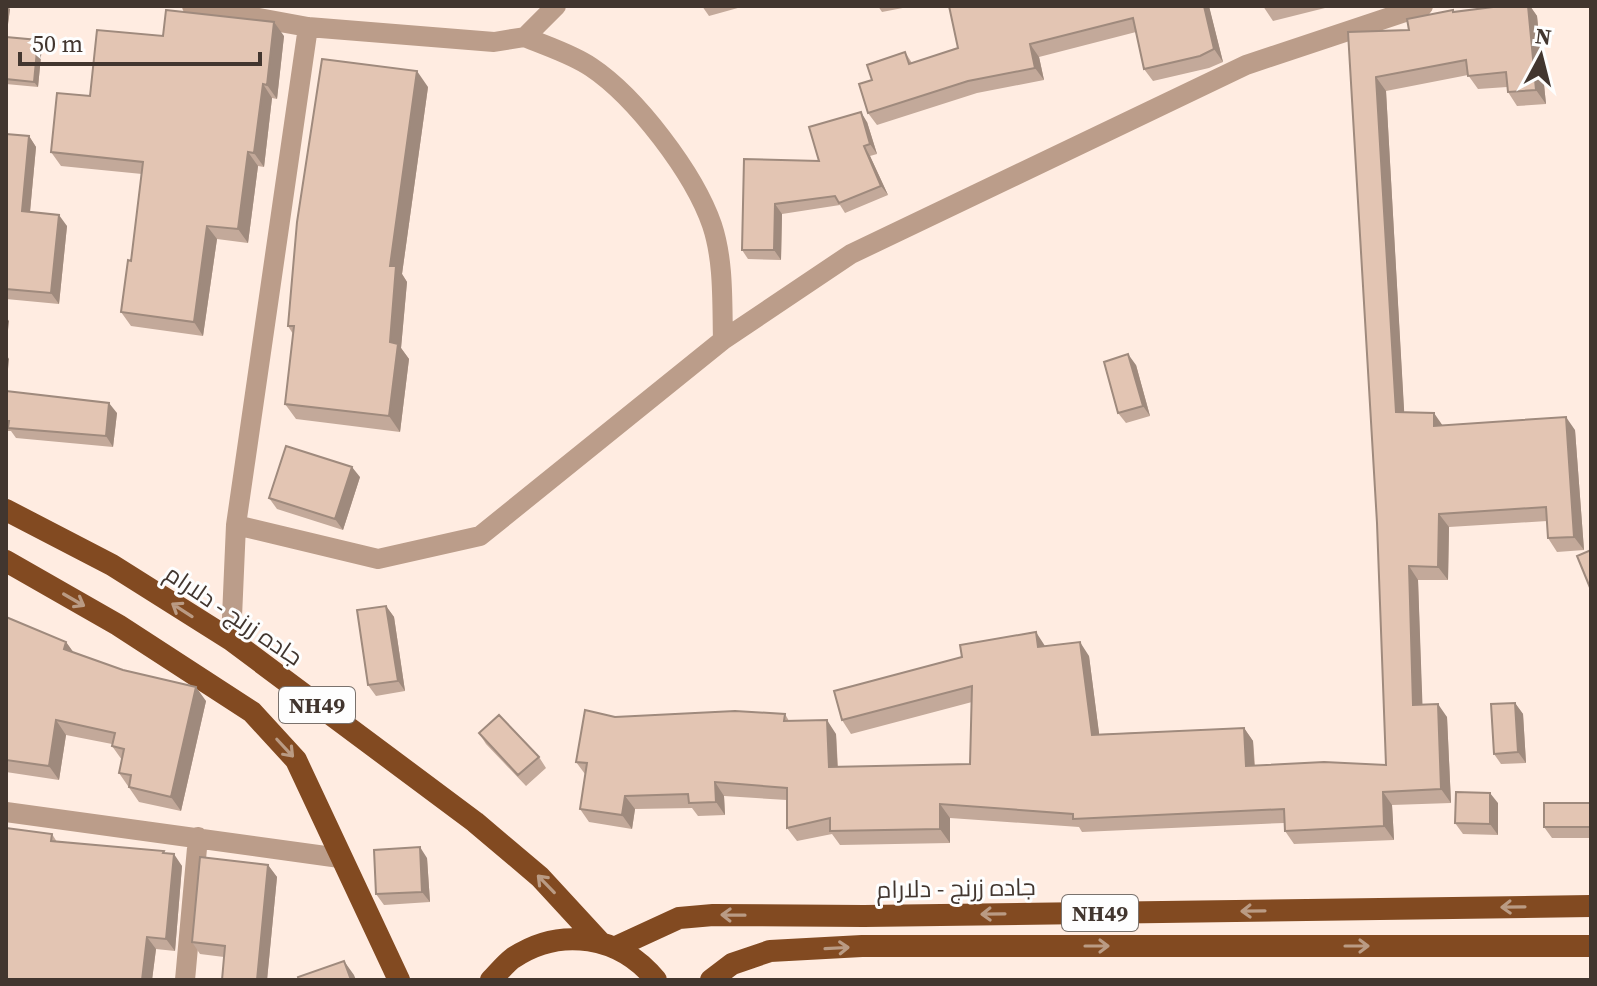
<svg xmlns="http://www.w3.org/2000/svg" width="1597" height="986" font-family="'Source Serif 4',Cairo,serif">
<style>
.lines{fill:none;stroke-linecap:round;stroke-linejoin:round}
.minor{stroke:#bb9d8a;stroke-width:20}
.trunk{stroke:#824a21;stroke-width:22}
.wall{fill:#c3a99a}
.shaded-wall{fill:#9f8a7d}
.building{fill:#e3c5b3;stroke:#9f8a7d;stroke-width:2}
.oneway{stroke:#ba9b84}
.labels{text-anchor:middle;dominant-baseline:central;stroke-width:6;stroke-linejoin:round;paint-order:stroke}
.shield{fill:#fefefe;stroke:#7a726d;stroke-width:2}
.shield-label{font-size:22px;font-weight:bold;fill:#42362f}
.street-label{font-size:24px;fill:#42362f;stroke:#fefefe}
</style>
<rect width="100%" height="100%" fill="#ffece1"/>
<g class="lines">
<path class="minor" d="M192 6 308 27 494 42 525 37 556 6
M525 37C546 46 572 54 591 67 636 97 694 173 712 225 724 261 722 302 723 340
M236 525 378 559 480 536 723 340 851 254 1246 65 1423 6
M231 640 236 525 308 27
M6 812 340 858
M185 980 198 837"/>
<path class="trunk" d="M6 510 112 565 231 640 475 822 540 877 599 941
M6 561 118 625 252 712 296 760 399 980
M616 947 679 918 713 915 864 916 1591 906
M491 980C498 973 505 964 513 958 561 926 620 936 656 980
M711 980 732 964 770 951 862 946H1591"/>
</g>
<path class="wall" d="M6 6 10 9 6 37 38 40 42 46 38 87 6 84Z
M702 6H745L709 16Z
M878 6H913L882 12Z
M949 6H1213L1209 7 1223 62 1209 68 1153 81 1144 69 1136 32 1039 57 1044 80 977 93 877 125 868 113 872 80 905 52 912 63 958 48Z
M1263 6H1333L1273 21Z
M1501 6H1530L1537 16 1546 104 1517 106 1508 92 1507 87 1478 89 1468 75 1386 91 1404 412 1442 425 1575 430 1584 550 1557 552 1548 538 1547 521 1449 527 1448 580H1418L1422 705 1447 717 1451 803 1392 805 1394 840 1294 844 1285 831 1284 823 1082 832 1079 827 950 818V843L840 845 832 834 797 841 787 828V800L724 796 725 815 698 816 692 808 635 809 632 829 589 822 580 809 585 774 576 762 615 717 785 714 789 721 836 734 838 767 970 764 972 702 851 734 842 720 1045 646 1089 656 1099 734 1244 728 1253 741 1255 765H1386L1377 523 1348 32 1409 30 1454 12Z
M163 36H284L277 99 272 98 264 167 258 166 248 243 217 239 203 336 131 326 121 312 131 261 142 174 61 166 51 152 90 96Z
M428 87 402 274 407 282 401 348 409 359 400 432 296 419 285 404 293 334 288 326Z
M867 122 877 154 870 156 888 195 845 213 840 205 782 214 781 260 748 259 742 250 744 159 819 161Z
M6 134 29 136 36 147 30 212 67 226 59 304 6 299Z
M1136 365 1150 416 1126 423 1118 413Z
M6 391 117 413 113 447 16 438 11 431H6Z
M360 477 343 530 277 509 269 498Z
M386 606 394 617 405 691 376 696 368 685Z
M6 617 66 642 74 653 206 701 181 811 139 802 119 773 122 760 112 746V744L66 735 59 780 6 772Z
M1515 703 1523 714 1526 763 1501 764 1494 754Z
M479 733 539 757 546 768 526 786 486 744Z
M1498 803V835L1463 834 1455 823Z
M1591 803V838H1552L1544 827Z
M52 834 57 842 165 853 182 866 175 951 156 949 152 980H6Z
M427 858 430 902 384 905 376 894Z
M268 865 277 877 267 980H222L224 957 200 954 192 942Z"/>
<path class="shaded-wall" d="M6 6 10 9 6 40Z
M1204 6H1209L1223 62 1214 49Z
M1528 6H1530L1537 16 1546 104 1536 90Z
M274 22 284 36 277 99 267 85Z
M38 40 42 46 38 87 34 82Z
M1030 44 1039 57 1044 80 1035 68Z
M417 71 428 87 402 274 407 282 401 348 409 359 400 432 389 416 390 266Z
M1376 77 1386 91 1405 426 1396 412Z
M263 84 272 98 264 167 254 153Z
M861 112 867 122 877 154 870 144Z
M29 136 36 147 29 222 22 211Z
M864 146 870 156 888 195 881 186Z
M248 152 258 166 248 243 238 229Z
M775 204 782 214 781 260 774 250Z
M59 215 67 226 59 304 51 293Z
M207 226 217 239 203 336 194 322Z
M6 317 9 321 6 348Z
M6 354 9 359 6 389Z
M1128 354 1136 365 1150 416 1143 406Z
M109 403 117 413 113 447 106 436Z
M1434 413 1443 426H1434Z
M1566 417 1575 430 1584 550 1574 537Z
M352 467 360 477 343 530 335 519Z
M1439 514 1449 527 1448 580 1438 567Z
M1409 566 1418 580 1423 719 1413 705Z
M386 606 394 617 405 691 398 681Z
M1036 632 1045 646 1038 647Z
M66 642 76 656 64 649Z
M1080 642 1089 656 1101 748 1092 735Z
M196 687 206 701 181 811 171 797Z
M1515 703 1523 714 1526 763 1518 752Z
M1438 704 1447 717 1451 803 1441 789Z
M56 720 66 735 59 780 49 766Z
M827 720 836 734 838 780 829 767Z
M1244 728 1253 741 1255 780 1246 766Z
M715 782 724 796 725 815 716 802Z
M1383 792 1392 805 1394 840 1384 826Z
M1490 793 1498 803V835L1490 824Z
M625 796 635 809 632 829 622 815Z
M940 804 950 818V843L940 829Z
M420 847 427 858 430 902 422 892Z
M174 854 182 866 175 951 166 939Z
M268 865 277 877 267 980H257Z
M147 937 156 949 152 980H142Z
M344 961 354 975 356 980H351Z"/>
<path class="building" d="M949 6H1204L1214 49 1200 56 1144 69 1133 18 1030 44 1035 68 968 81 868 113 859 84 872 80 867 65 905 52 909 64 958 48Z
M1501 6H1528L1536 90 1508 92 1506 72 1468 76 1466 60 1376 77 1396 412 1434 413V426L1566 417 1574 537 1548 538 1546 507 1439 514 1438 567 1409 566 1413 705 1438 704 1441 789 1383 792 1384 826 1285 831 1284 809 1073 819V814L940 804V829L830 831V818L787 828V788L715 782 716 802 689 803 688 794 625 796 622 815 580 809 587 763 576 762 585 710 615 717 735 711 785 714 784 721 827 720 829 767 970 764 972 686 842 720 834 691 962 657 960 645 1036 632 1038 647 1080 642 1092 735 1244 728 1246 766 1324 762 1386 765 1377 523 1348 32 1409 30 1407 19 1453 10V12Z
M166 10 274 22 267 85 263 84 254 153 248 152 238 229 207 226 194 322 121 312 128 260 131 261 143 162 51 152 57 93 90 96 97 30 163 36Z
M6 37 38 40 34 82 6 79Z
M322 59 417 71 390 266H396L390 342 398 344 389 416 285 404 294 326H288L297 222Z
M861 112 870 144 864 146 881 186 839 203 835 196 775 204 774 250H742L744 159 819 161 809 127Z
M6 134 29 136 22 211 59 215 51 293 6 289Z
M1128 354 1143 406 1118 413 1104 362Z
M6 391 109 403 106 436 8 428 9 421H6Z
M286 446 352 467 335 519 269 498Z
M1591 550V590L1577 556Z
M386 606 398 681 368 685 357 610Z
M6 617 66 642 64 649 123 670 196 687 171 797 129 787 131 775 119 773 124 749 112 746 115 733 56 720 49 766 6 760Z
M1515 703 1518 752 1494 754 1491 704Z
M499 715 539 757 518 775 479 733Z
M1456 792 1490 793V824L1455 823Z
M1544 803H1591V827H1544Z
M6 828 52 834 51 841 164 851 163 853 174 854 166 939 147 937 142 980H6Z
M420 847 422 892 376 894 374 850Z
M200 857 268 865 257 980H222L225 946 192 942Z
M344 961 351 980H299L298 977Z"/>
<defs><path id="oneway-shaft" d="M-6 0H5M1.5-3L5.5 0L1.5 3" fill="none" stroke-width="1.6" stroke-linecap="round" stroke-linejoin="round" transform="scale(2)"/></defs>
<g class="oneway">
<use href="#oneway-shaft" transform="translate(74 600) rotate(30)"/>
<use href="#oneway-shaft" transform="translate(182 610) rotate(-147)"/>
<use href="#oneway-shaft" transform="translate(285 748) rotate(47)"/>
<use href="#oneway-shaft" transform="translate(546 884) rotate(-134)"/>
<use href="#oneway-shaft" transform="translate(1513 907) rotate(179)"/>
<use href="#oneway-shaft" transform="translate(1253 911) rotate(179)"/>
<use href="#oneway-shaft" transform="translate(993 914) rotate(179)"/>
<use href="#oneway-shaft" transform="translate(733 915) rotate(-179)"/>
<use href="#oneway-shaft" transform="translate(1097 946)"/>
<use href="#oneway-shaft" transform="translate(1357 946)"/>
<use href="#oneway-shaft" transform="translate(837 948) rotate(-3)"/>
</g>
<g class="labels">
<g class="shield">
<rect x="279" y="687" width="76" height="36" rx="6"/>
<rect x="1062" y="895" width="76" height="36" rx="6"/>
</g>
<g class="shield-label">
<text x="317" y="705">NH49</text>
<text x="1100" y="913">NH49</text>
</g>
<g class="street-label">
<text transform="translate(234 615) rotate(34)">جاده زرنج - دلارام</text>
<text transform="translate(956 888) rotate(-1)">جاده زرنج - دلارام</text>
</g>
</g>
<rect width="1597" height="986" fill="none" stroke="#42362f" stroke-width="16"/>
<g transform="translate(1541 56) rotate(7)" stroke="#fefefe" stroke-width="6" paint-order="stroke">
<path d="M0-6L14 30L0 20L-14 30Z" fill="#42362f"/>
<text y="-12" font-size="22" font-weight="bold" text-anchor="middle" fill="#42362f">N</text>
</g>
<path d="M20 52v12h240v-12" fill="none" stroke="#42362f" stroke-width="4"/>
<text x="32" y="52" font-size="24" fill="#42362f" stroke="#fefefe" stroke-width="6" paint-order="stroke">50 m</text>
</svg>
